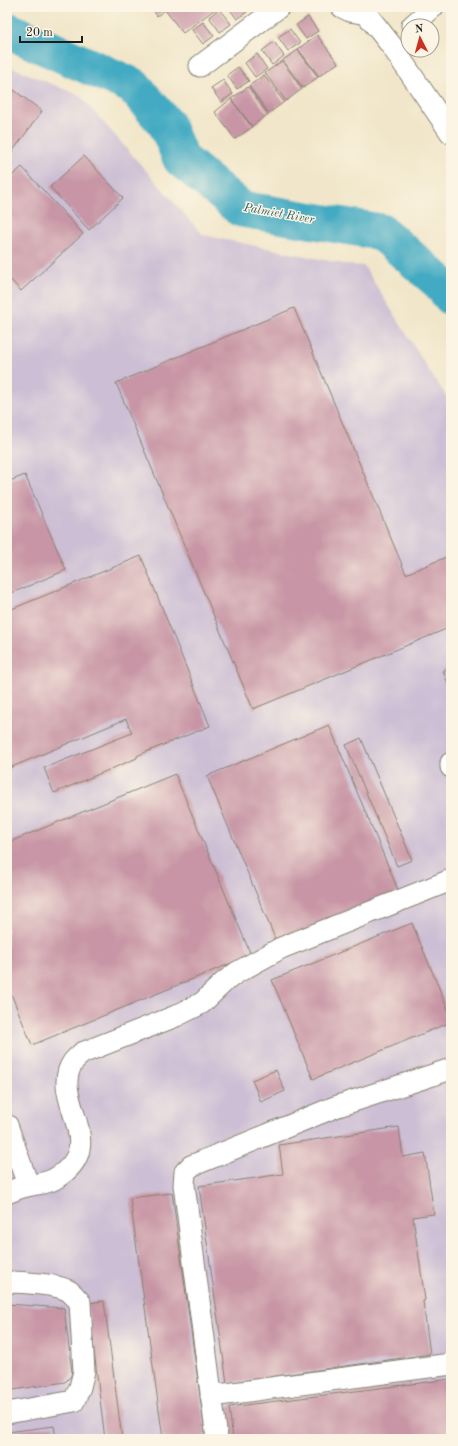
<svg xmlns="http://www.w3.org/2000/svg" width="458" height="1446" font-family="'Old Standard TT',serif">
<style>
.industrial{fill:#ccbed4}
.lines{fill:none;stroke-linecap:round;stroke-linejoin:round}
.river{stroke:#42aac2;stroke-width:37}
.building{fill:#c795a5}
.minor-casing{stroke:#868172;stroke-width:23}
.minor{stroke:#fff;stroke-width:21}
.labels{text-anchor:middle;dominant-baseline:central;stroke-width:3;stroke-linejoin:round;paint-order:stroke}
.water-label{font-size:12px;font-style:italic;fill:#2d5c67;stroke:#fcf5e5}
</style>
<rect width="100%" height="100%" fill="#fcf5e5"/>
<filter id="ink" filterUnits="userSpaceOnUse"><feTurbulence type="fractalNoise" baseFrequency=".025" numOctaves="2"/><feDisplacementMap in="SourceGraphic" scale="8" xChannelSelector="R" yChannelSelector="G"/><feConvolveMatrix kernelMatrix="1 2 1 2 8 2 1 2 1" color-interpolation-filters="sRGB"/></filter>
<filter id="wash" filterUnits="userSpaceOnUse"><feTurbulence type="fractalNoise" baseFrequency=".012" numOctaves="4" result="noise"/><feDisplacementMap in="SourceGraphic" scale="16" xChannelSelector="R" yChannelSelector="G"/><feGaussianBlur stdDeviation="0.9" result="paint"/><feColorMatrix in="noise" values="0 0 0 0 0 0 0 0 0 0 0 0 0 0 0 0 0 1.4 0 .05"/><feComposite in="paint" operator="in"/></filter>
<g filter="url(#wash)">
<rect width="100%" height="100%" fill="#f1e6c9"/>
<path class="industrial" d="M7 65 80 96 203 235 344 264 364 266 430 372 451 403V1439H7Z"/>
<g class="lines">
<path class="river" d="M7 30 133 86 166 124 181 159 241 209 381 232 439 282 451 297"/>
</g>
<g id="blocks">
<path class="building" d="M151 7H218L183 33 165 10 157 16Z
M228 7H245L248 11 237 19Z
M219 9 231 24 220 32 209 17Z
M308 17 318 31 306 39 296 25Z
M203 22 214 36 203 44 192 30Z
M290 29 300 43 288 51 278 37Z
M317 35 338 63 319 76 298 49Z
M274 42 284 56 272 65 262 51Z
M298 50 318 77 303 88 283 60Z
M257 54 267 69 255 77 245 63Z
M282 61 302 89 286 101 265 73Z
M238 67 249 81 237 89 227 75Z
M264 75 284 102 269 113 249 86Z
M223 80 233 94 221 102 211 88Z
M7 85 42 111 7 159Z
M248 87 268 114 252 126 231 99Z
M231 99 252 127 235 139 215 112Z
M84 156 123 198 89 230 50 187Z
M22 167 83 234 21 291 7 276V180Z
M294 308 406 574 451 555V627L253 709 116 383Z
M25 475 66 570 7 595V482Z
M141 556 210 726 141 754 137 756V758L54 793 44 768 132 733 126 719 7 769V611Z
M451 667V691L443 671Z
M329 725 399 892 277 943 207 776Z
M361 738 412 860 397 866 346 745Z
M175 774 251 955 32 1045 7 984V843Z
M412 923 451 1017V1022L313 1079 272 980Z
M276 1070 285 1091 261 1102 252 1080Z
M399 1127 403 1157 425 1153 434 1214 413 1217 425 1300 423 1301 430 1354 227 1383 199 1186 283 1174 279 1145Z
M172 1193 206 1439H163L130 1198Z
M104 1301 122 1439H105L88 1303Z
M7 1304 64 1308 72 1372 71 1376 65 1382 7 1391Z
M451 1379V1439H233L229 1407Z
M54 1426 56 1439H7V1432Z"/>
</g>
</g>
<g filter="url(#ink)">
<use href="#blocks" fill-opacity="0" stroke="#868172" stroke-width="1"/>
<g class="lines">
<g class="minor-casing">
<path id="minor" d="M342 7 350 11 367 14
M361 7 391 45 451 133
M412 26 433 7
M200 66 279 7
M451 763V767
M7 1125 28 1185
M7 1193C14 1190 20 1187 27 1186 37 1183 48 1184 56 1178 112 1144 48 1099 73 1062 75 1059 79 1056 82 1053L176 1016 202 1003 223 983 236 973 281 948 451 880
M7 1282C22 1282 57 1284 69 1291 73 1294 77 1299 80 1302L84 1371 80 1387 74 1401 7 1413
M211 1396 451 1364
M217 1439 184 1185 185 1172 191 1166 335 1107 451 1069"/>
</g>
<use href="#minor" class="minor"/>
</g>
</g>
<g class="labels">
<g class="water-label">
<text transform="translate(279 214) rotate(10)">Palmiet River</text>
</g>
</g>
<rect width="458" height="1446" fill="none" stroke="#fcf5e5" stroke-width="24"/>
<g transform="translate(420 38) rotate(354)"><circle r="19" fill="#fcf5e5" stroke="#a29e95"/>
<path d="M0-3L7 15L0 10L-7 15Z" fill="#c8321e"/>
<text y="-6" font-size="11" font-weight="bold" text-anchor="middle" fill="#1c1c1c">N</text>
</g>
<path d="M20 36v6h62v-6" fill="none" stroke="#1c1c1c" stroke-width="2"/>
<text x="26" y="36" font-size="12" fill="#1c1c1c" stroke="#fcf5e5" stroke-width="3" paint-order="stroke">20 m</text>
</svg>
